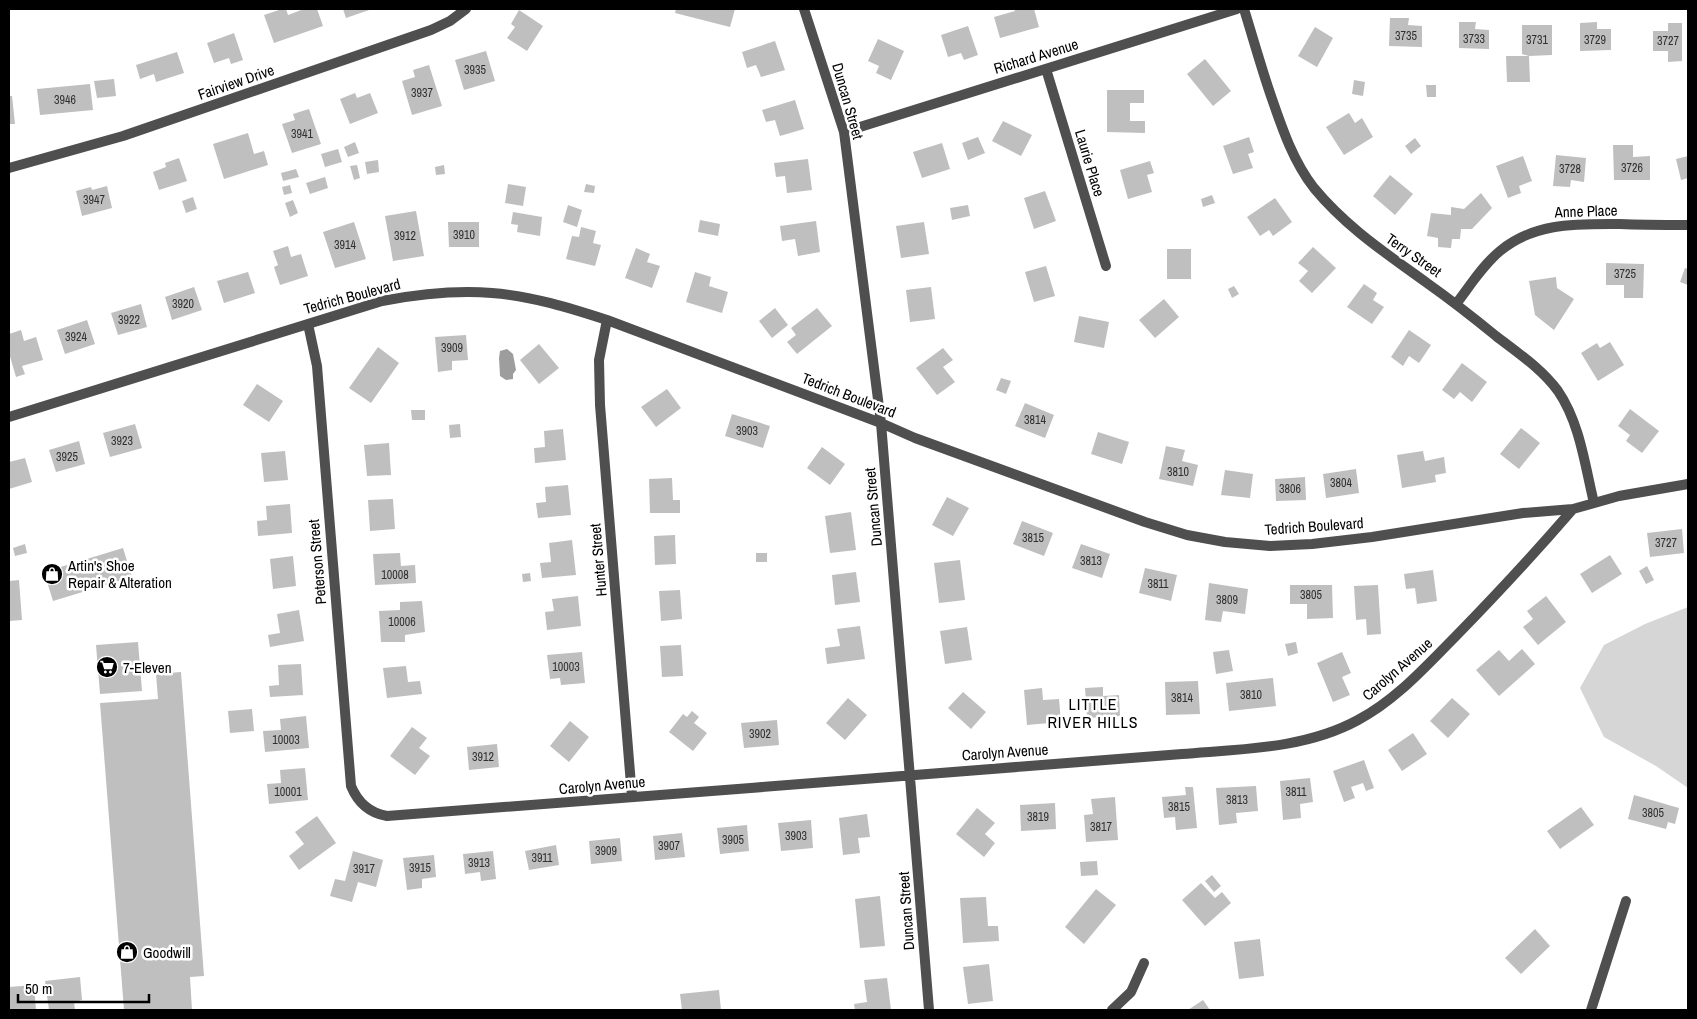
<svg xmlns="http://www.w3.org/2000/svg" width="1697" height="1019" font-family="'Archivo Narrow',sans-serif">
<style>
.green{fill:#d6d6d6}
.water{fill:#9d9d9d}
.building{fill:#bfbfbf}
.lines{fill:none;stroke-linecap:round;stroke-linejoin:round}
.street{stroke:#4f4f4f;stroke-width:10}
.labels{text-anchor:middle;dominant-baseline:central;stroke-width:5;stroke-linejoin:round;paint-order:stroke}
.number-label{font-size:12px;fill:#303030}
.street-label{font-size:15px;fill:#000;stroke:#fff}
.poi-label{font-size:15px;fill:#000;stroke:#fff;text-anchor:start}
.neighbourhood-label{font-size:16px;letter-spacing:1px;fill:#000;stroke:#fff}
</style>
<rect width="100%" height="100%" fill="#fff"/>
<path class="green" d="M1688 607V788L1656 766 1604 737 1580 688 1604 645 1645 624Z"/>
<path class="water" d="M507 349 513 354 516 370 513 374V379L506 380 500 376 499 358 500 351Z"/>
<path class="building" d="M282 9H286L288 15 304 9H317L323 26 274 43 264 15Z
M343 9H372L346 18Z
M676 9H735L730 27 675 13Z
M1014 9H1034L1039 27 1000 38 994 17 1015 11Z
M519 10 543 26 527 51 507 38 515 27 511 24Z
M1390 18H1409L1408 25 1422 26V47L1389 46Z
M1459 22H1476L1475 29 1489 30V49L1459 48Z
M1597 22V29H1611V50L1580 51V23Z
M1668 23H1682V61L1668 62V51H1653V31H1668Z
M1522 25H1552V55L1529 56 1530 82H1507L1506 56H1529L1522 54Z
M968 26 978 55 964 60 961 53 948 57 941 35Z
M1315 27 1333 38 1317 67 1298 56Z
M234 33 243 60 231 64 229 58 214 63 207 43Z
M878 39 904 51 891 80 876 73 879 66 868 61Z
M775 41 785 70 761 77 756 65 747 68 742 52Z
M486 51 495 81 464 90 455 60Z
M177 52 184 73 156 82 154 74 140 79 136 65Z
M1205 59 1231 91 1213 106 1187 74Z
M429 65 442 106 412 115 402 81 415 77 413 70Z
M114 79 116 96 97 98 94 81Z
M1354 80 1365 82 1363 96 1352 94Z
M90 84 93 110 40 115 37 89Z
M1426 85H1436V97H1427Z
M1107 90H1144V103H1130V121H1145V133L1107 132Z
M355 93 357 98 370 93 378 113 350 124 340 99Z
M9 96H12L15 124H9Z
M795 100 804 129 780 136 775 120 766 122 762 110Z
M309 109 321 144 292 153 282 124 295 120 293 114Z
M1349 113 1355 123 1362 118 1373 137 1344 155 1326 127Z
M1003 121 1032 135 1021 156 992 141Z
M248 133 254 154 264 151 268 165 224 179 213 144Z
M978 137 985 153 968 160 962 143Z
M1249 137 1254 152 1248 154 1253 168 1233 174 1223 146Z
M1415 138 1421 146 1411 154 1405 146Z
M355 142 359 153 348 157 344 147Z
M942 143 950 169 922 178 913 152Z
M1613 145H1633V157L1650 156V180H1614Z
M338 149 342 162 325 167 321 154Z
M1556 155 1586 158 1584 182 1571 180 1570 187 1553 186Z
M1523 156 1532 181 1519 186 1521 193 1508 198 1496 166Z
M1688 156V178L1681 180 1676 159Z
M179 158 187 181 159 190 153 172 166 167 165 163Z
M808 159 812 190 787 193 785 176 776 177 774 163Z
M378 160 379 172 367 174 365 162Z
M1150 161 1154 173 1147 175 1152 192 1128 199 1120 170Z
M357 165 360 178 354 180 350 166Z
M444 165 445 174 436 175 435 167Z
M296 169 299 177 283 181 281 173Z
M1390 175 1413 194 1395 215 1373 196Z
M325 177 328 188 310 194 306 183Z
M508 184 526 187 523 206 505 203Z
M586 184 595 186 594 193 584 192Z
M290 185 292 193 284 195 282 187Z
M107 186 112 208 82 216 76 191 91 187 92 190Z
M1045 191 1056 221 1034 229 1024 198Z
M1481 193 1492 208 1472 229H1461L1460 239H1452L1451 248 1438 247V238L1427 236 1431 213 1451 215V207L1464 209Z
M1212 195 1215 203 1203 207 1201 199Z
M193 197 197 209 186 213 182 201Z
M1275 198 1292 222 1273 236 1269 230 1260 236 1247 217Z
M293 200 298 213 290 217 285 203Z
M568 205 582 210 577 227 563 222Z
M968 205 970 216 952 220 950 208Z
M416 211 424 256 393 261 385 216Z
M513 212 542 217 540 236 517 232 518 225 511 224Z
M700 220 720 224 718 236 698 232Z
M816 221 820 252 798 256 795 239 782 241 780 226Z
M354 222 366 259 335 268 323 232Z
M448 222H479V247H449Z
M924 222 929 254 901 258 896 226Z
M581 227 596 231 593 243 601 245 595 266 566 259 572 236 579 237Z
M288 246 291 257 301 254 308 276 280 285 274 267 278 265 273 251Z
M1313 247 1336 268 1312 293 1299 281 1308 271 1298 263Z
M636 248 650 254 647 262 660 266 652 288 625 278Z
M1167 249H1191V279H1167Z
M1606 263 1644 264 1643 298H1624V285H1606Z
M1046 266 1055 296 1034 302 1025 272Z
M1685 268 1688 269V285L1680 282Z
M248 272 255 293 224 303 217 281Z
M695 272 711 277 709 286 728 292 722 313 686 302Z
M1556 277 1557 288 1574 299 1554 330 1535 315 1529 281Z
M1364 284 1377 293 1373 300 1384 307 1372 324 1347 307Z
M1234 286 1239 294 1232 298 1228 289Z
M194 287 202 310 172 320 165 297Z
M931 287 935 319 910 322 906 290Z
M1164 299 1179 317 1155 338 1139 320Z
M141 304 147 327 118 335 111 313Z
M775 308 788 325 772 338 759 321Z
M817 308 832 326 797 354 787 342 796 335 791 328Z
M1079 316 1109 322 1104 348 1074 342Z
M87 320 95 344 65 354 57 330Z
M21 330 24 341 36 337 43 360 22 366 25 374 16 377 9 353V334Z
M1409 330 1431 345 1419 363 1409 356 1403 366 1391 357Z
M466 335 468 360 452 361V370L438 372 435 337Z
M1610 342 1624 365 1598 381 1581 353 1597 343 1600 348Z
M539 344 559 368 539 384 520 360Z
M378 347 399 363 371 403 349 388Z
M943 348 953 360 943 367 955 382 937 395 916 368Z
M1462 363 1487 382 1472 402 1460 392 1454 399 1442 390Z
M1001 378 1011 381 1006 394 996 390Z
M257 384 283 401 269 422 243 405Z
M667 389 681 408 656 427 641 407Z
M1025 403 1054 415 1045 438 1015 426Z
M1630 409 1659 431 1642 453 1626 441 1630 435 1618 426Z
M411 410H425V420H412Z
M732 414 770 426 763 448 725 436Z
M135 424 142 448 110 457 103 433Z
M460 424 461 437 450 438 449 425Z
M1521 428 1540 443 1519 469 1500 454Z
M563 429 566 460 535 463 534 448 545 447 544 431Z
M1098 432 1129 442 1122 464 1091 454Z
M79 441 85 464 56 472 49 450Z
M389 443 391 475 367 476 364 445Z
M1166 446 1185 450 1182 461 1198 465 1193 486 1159 479Z
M822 447 845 464 830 485 807 468Z
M285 451 288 480 264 482 261 453Z
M1423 451 1425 461 1444 457 1446 473 1435 475 1436 482 1402 488 1397 455Z
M25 458 32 482 9 489V462Z
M1356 469 1359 493 1326 498 1323 474Z
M1225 470 1253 474 1250 498 1221 495Z
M1305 477 1306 500 1276 501 1275 479Z
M672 478 673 500H680V513H650L649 479Z
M568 485 571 515 538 518 536 503 546 502 545 487Z
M947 497 969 508 953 536 932 525Z
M393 499 395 529 370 531 368 500Z
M290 504 292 533 258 536 257 521 267 520 266 506Z
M851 512 856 550 830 553 825 516Z
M1022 521 1053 533 1044 556 1013 544Z
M1682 529 1684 553 1650 557 1647 533Z
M675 535 676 564 655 565 654 536Z
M572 540 576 575 542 578 540 563 551 562 549 543Z
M25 544 27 553 15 556 13 548Z
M1081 544 1110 554 1102 578 1072 568Z
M123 548 132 577 53 601 44 572Z
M400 553 401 566 415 565 416 583 375 585 373 554Z
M756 553H767V562H756Z
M1610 555 1622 574 1592 593 1580 574Z
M293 556 296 586 273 589 270 559Z
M960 560 965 600 939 603 934 563Z
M1647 566 1654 580 1646 584 1639 571Z
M1145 568 1177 575 1171 601 1139 593Z
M1433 570 1437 601 1417 604 1415 588 1406 589 1404 574Z
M856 572 860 602 835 605 832 575Z
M530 573 531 581 523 582 522 574Z
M19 580 22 620 9 621V581Z
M1209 583 1248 589 1245 614 1223 611 1221 622 1205 620Z
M1290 585H1332L1333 618 1307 619V604H1290Z
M1378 585 1381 634 1367 635 1366 619 1356 620 1354 586Z
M680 590 682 619 661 621 659 591Z
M578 596 581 626 547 630 545 612 554 611 552 599Z
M1546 596 1566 622 1538 645 1523 627 1533 619 1527 611Z
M422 601 425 632 405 635V642H381L379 611 400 610V602Z
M299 610 304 641 270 647 268 635 280 633 277 614Z
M860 626 865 659 827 664 825 648 840 646 837 629Z
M967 627 972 660 945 664 940 631Z
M138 642 142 691 100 694 96 645Z
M1296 642 1298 653 1288 656 1285 644Z
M681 645 683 676 662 677 660 646Z
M1522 649 1535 664 1499 696 1476 670 1499 650 1509 661Z
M1229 650 1233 671 1216 674 1213 652Z
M582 652 585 683 561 685 560 678 550 679 547 655Z
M1342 652 1351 673 1342 677 1350 695 1333 702 1317 663Z
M301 664 303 695 270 697 269 686 279 685 278 665Z
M406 666 408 682 420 681 422 694 387 698 383 668Z
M181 672 204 976 190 977 192 1010H124L100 703 158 699 156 674Z
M1273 678 1276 706 1229 711 1226 683Z
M1198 681 1200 714 1166 715 1165 682Z
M1103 687V696L1119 695 1120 716 1087 718 1085 688Z
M1042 688 1043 700 1059 699 1061 722 1027 725 1024 690Z
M963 692 986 712 971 729 948 708Z
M848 698 867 715 845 740 826 723Z
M1452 698 1470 714 1448 738 1430 721Z
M252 709 254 731 230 733 228 711Z
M692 711 699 717 694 723 707 733 693 751 669 732 683 714 687 717Z
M306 716 309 748 265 752 263 731 281 730 280 719Z
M777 720 779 745 744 748 741 723Z
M570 721 589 737 569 762 550 746Z
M412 727 427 738 419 748 430 756 415 775 390 756Z
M1413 733 1427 754 1402 771 1388 750Z
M497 744 499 767 469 770 467 747Z
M1364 760 1374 788 1366 791 1363 783 1351 787 1355 798 1344 802 1333 771Z
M305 768 308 800 269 804 267 784 281 783 280 770Z
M1310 778 1313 802 1300 804 1301 818 1283 820 1280 781Z
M1256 786 1258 811 1236 813 1237 823 1219 825 1216 788Z
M1185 787H1193L1197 828 1176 830 1175 817 1164 818 1162 797 1186 795Z
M1634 795 1679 808 1675 824 1668 822 1666 829 1628 819Z
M1115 797 1118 840 1086 842 1084 815 1093 814 1091 799Z
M1055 803 1056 829 1021 831 1020 805Z
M1581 807 1594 825 1560 849 1547 831Z
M977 808 995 823 985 834 995 843 984 857 956 834Z
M867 814 870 837 858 838 860 853 843 855 839 818Z
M317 816 336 843 299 870 289 856 304 844 295 832Z
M811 820 813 848 781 851 778 823Z
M747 825 749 851 720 854 717 828Z
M682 833 685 857 655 860 653 836Z
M620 838 622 861 591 864 589 841Z
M556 845 559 865 529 870 525 851Z
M353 851 383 860 376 887 358 882 352 902 330 896 335 879 345 881Z
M493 851 496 879 481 881 480 872 465 874 463 854Z
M434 855 436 877 422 879V888L407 890 403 858Z
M1097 861 1098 875 1081 876 1080 862Z
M1212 875 1221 886 1214 892 1205 881Z
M1201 883 1215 898 1222 892 1231 903 1205 926 1182 900Z
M1096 889 1116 905 1084 944 1065 927Z
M880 896 885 946 860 948 855 899Z
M986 897 988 926H998L999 941 963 943 960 898Z
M1535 929 1550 946 1521 974 1505 958Z
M1260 939 1264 976 1239 979 1234 942Z
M989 964 993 1001 968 1004 963 967Z
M80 977 82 1000 74 1002 75 1010H49L45 981Z
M887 978 891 1010H855L854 1004 867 1002 864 980Z
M34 985 36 1010H9V987Z
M719 990 721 1010H682L680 994Z
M1203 1000 1210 1010H1188Z"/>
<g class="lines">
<path class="street" d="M804 9 844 132 881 423 929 1010
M1244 9C1253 38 1261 67 1271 96 1282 128 1293 161 1314 188 1346 227 1387 254 1427 283 1451 300 1474 318 1496 336 1518 353 1542 369 1558 391 1580 423 1585 466 1594 503
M1046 69 1106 266
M844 132 1237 9
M9 168 123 136 431 30 450 21 466 9
M1456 304C1470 286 1482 266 1500 251 1535 222 1577 224 1620 224 1642 225 1665 225 1688 225
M607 320 599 360 600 405 632 797
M308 324 317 366 351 786C358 803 369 813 387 816 601 801 815 782 1029 766 1080 762 1131 758 1182 754 1241 749 1305 749 1358 720 1396 700 1425 667 1455 637 1496 595 1535 553 1573 509
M9 417 382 301C419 294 455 290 492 293 532 296 570 308 607 320L881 423 915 438 1145 522 1187 535 1225 542 1270 546 1312 544 1372 537 1523 513 1573 509 1619 496 1688 484
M1112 1010 1131 992 1144 963
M1591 1010 1626 901"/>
</g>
<defs>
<g id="shop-disc" transform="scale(1.125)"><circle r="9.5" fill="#000" stroke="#fff"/><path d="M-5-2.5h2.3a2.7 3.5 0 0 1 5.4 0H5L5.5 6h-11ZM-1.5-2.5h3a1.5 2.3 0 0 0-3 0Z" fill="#fff"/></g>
<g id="supermarket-disc" transform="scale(1.125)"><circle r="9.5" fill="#000" stroke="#fff"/><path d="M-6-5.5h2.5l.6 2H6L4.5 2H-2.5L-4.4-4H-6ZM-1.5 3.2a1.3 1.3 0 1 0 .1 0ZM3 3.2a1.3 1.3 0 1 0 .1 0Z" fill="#fff"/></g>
</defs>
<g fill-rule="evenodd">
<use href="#shop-disc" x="52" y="574"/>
<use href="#supermarket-disc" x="107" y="667"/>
<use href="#shop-disc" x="127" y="952"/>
</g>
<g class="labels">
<g class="number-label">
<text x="1406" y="36">3735</text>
<text x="1474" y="39">3733</text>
<text x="1537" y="40">3731</text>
<text x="1595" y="40">3729</text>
<text x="1668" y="41">3727</text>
<text x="475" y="70">3935</text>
<text x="422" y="93">3937</text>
<text x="65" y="100">3946</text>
<text x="302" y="134">3941</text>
<text x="1632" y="168">3726</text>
<text x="1570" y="169">3728</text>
<text x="94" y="200">3947</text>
<text x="464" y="235">3910</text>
<text x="405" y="236">3912</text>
<text x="345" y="245">3914</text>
<text x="1625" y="274">3725</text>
<text x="183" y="304">3920</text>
<text x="129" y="320">3922</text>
<text x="76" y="337">3924</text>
<text x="452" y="348">3909</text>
<text x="1035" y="420">3814</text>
<text x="747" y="431">3903</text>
<text x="122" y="441">3923</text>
<text x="67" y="457">3925</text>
<text x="1178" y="472">3810</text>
<text x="1341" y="483">3804</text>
<text x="1290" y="489">3806</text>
<text x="1033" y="538">3815</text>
<text x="1666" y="543">3727</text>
<text x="1091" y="561">3813</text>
<text x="395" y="575">10008</text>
<text x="1158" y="584">3811</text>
<text x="1311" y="595">3805</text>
<text x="1227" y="600">3809</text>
<text x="402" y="622">10006</text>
<text x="566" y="667">10003</text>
<text x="1251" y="695">3810</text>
<text x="1182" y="698">3814</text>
<text x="760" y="734">3902</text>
<text x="286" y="740">10003</text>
<text x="483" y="757">3912</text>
<text x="288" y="792">10001</text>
<text x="1296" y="792">3811</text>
<text x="1237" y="800">3813</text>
<text x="1179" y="807">3815</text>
<text x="1653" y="813">3805</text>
<text x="1038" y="817">3819</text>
<text x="1101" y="827">3817</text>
<text x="796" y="836">3903</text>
<text x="733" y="840">3905</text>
<text x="669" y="846">3907</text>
<text x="606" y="851">3909</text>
<text x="542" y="858">3911</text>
<text x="479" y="863">3913</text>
<text x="420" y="868">3915</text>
<text x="364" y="869">3917</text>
</g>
<g class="street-label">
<text transform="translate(1036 56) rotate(-17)">Richard Avenue</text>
<text transform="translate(236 82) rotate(-19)">Fairview Drive</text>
<text transform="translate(848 101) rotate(74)">Duncan Street</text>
<text transform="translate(1090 163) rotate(73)">Laurie Place</text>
<text transform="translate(1586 211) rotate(-2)">Anne Place</text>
<text transform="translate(1414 255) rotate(35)">Terry Street</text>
<text transform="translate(352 296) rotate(-15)">Tedrich Boulevard</text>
<text transform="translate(849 395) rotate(21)">Tedrich Boulevard</text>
<text transform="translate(873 507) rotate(-95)">Duncan Street</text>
<text transform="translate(1314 526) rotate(-4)">Tedrich Boulevard</text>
<text transform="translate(598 560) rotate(-95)">Hunter Street</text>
<text transform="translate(317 562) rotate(-95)">Peterson Street</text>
<text transform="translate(1397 669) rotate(-41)">Carolyn Avenue</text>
<text transform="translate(1005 752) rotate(-4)">Carolyn Avenue</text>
<text transform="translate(602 785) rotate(-5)">Carolyn Avenue</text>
<text transform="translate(906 911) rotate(-94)">Duncan Street</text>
</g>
<g class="poi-label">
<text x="68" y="565">Artin's Shoe<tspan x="68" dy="17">Repair &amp; Alteration</tspan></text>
<text x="123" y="667">7-Eleven</text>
<text x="143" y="952">Goodwill</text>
</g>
<g class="neighbourhood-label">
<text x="1093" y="704">LITTLE<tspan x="1093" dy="18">RIVER HILLS</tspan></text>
</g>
</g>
<rect width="1697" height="1019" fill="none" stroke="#000000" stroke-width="20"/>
<path d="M18 994v8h131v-8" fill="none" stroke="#000000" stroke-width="2.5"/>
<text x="25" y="994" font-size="15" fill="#000000" stroke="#ffffff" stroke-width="4" paint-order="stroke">50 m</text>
</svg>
